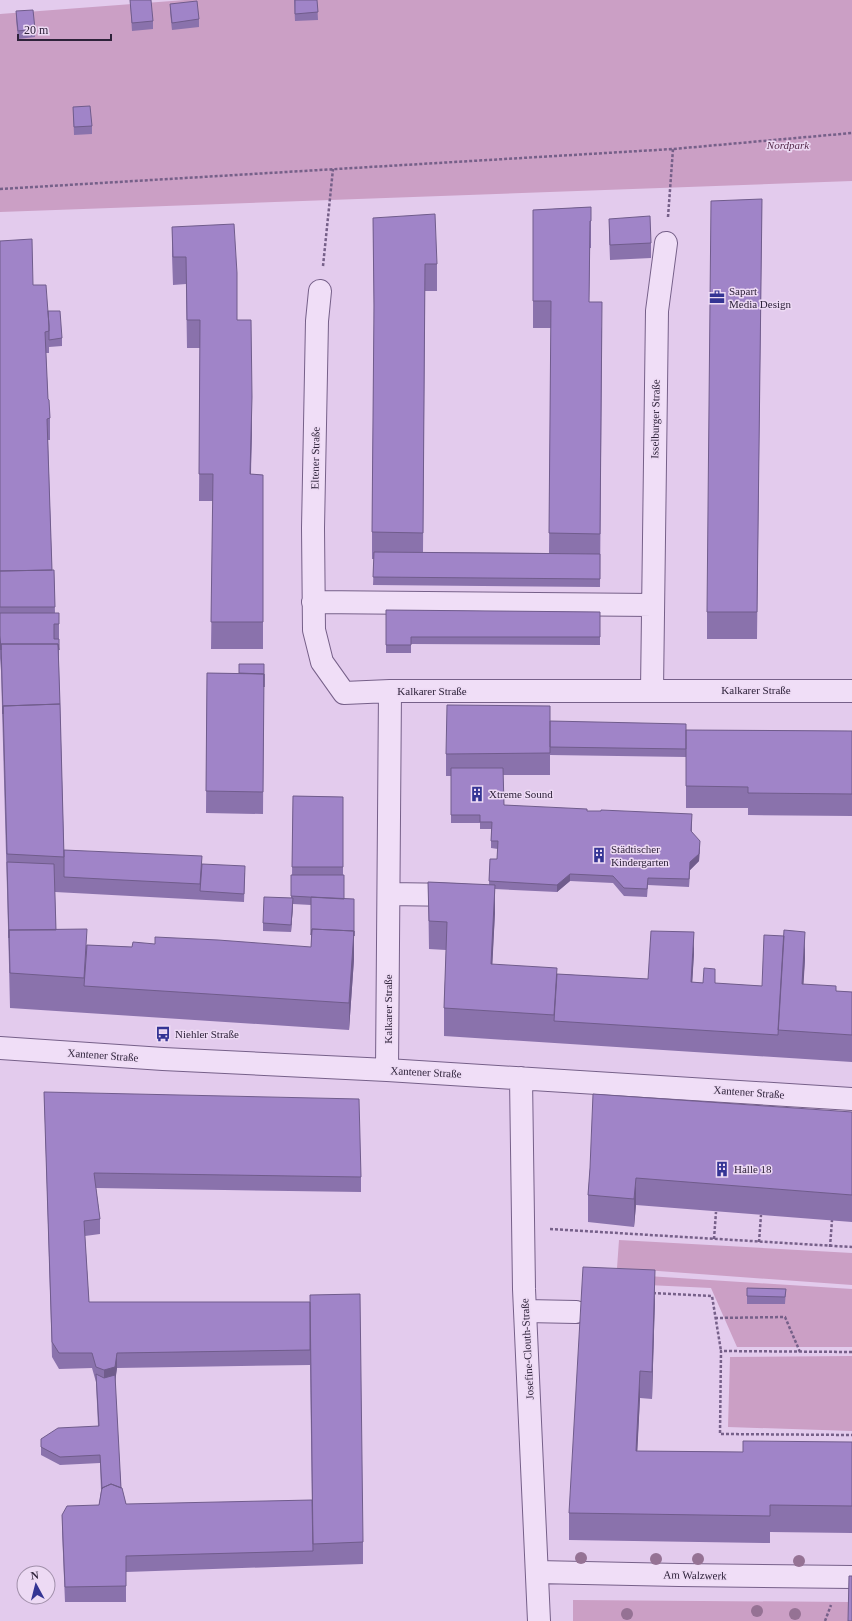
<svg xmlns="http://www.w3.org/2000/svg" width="852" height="1621" font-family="'Times New Roman',serif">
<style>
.green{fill:#cb9fc5}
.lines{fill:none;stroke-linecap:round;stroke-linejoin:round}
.minor-casing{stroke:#766089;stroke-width:24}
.path{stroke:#766089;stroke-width:2.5;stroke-dasharray:3 2;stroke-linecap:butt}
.minor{stroke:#f0def7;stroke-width:22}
.tree{fill:#957294}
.wall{fill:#8a72ac;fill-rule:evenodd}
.shaded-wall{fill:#705c8c}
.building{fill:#a084c8;stroke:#705c8c}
.labels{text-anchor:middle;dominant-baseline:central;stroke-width:3;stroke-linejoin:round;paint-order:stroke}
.park-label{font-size:11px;font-style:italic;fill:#562a4b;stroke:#eddaf4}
.poi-label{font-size:11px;fill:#2e223a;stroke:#eddaf4;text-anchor:start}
.street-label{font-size:11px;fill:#2e223a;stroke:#eddaf4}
</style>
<rect width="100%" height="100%" fill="#e3cbed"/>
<path class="green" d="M185 0H852V181L0 212V14Z
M619 1240 852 1253V1285L617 1268Z
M585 1272 852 1289V1347H737L711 1288 584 1282Z
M852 1356V1431L728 1427 730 1357Z
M573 1600 849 1602V1621H573Z"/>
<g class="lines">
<g class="minor-casing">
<path id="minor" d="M320 291 317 321 313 528 314 630 322 662 344 693 390 691
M313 602 653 605
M652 690 657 311 666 243
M389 894 458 895
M0 1048 163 1059 387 1070 852 1099
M387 1070 390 691H852
M521 1078 524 1289 539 1621
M526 1311 576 1312
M537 1572 679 1575 852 1577"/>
</g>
<path class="path" d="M0 189 673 149 852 133
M668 217 673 149
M323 266 333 169
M550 1229 852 1247
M714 1239 716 1212
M759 1242 761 1215
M830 1247 832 1220
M653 1293 712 1296 721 1351
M715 1318 785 1317 800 1352
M852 1352 721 1351 720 1434 852 1435
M825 1621 831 1605"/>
<use href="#minor" class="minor"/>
</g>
<g class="tree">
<circle cx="581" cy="1558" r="6"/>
<circle cx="656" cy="1559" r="6"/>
<circle cx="698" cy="1559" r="6"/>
<circle cx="799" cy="1561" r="6"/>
<circle cx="757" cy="1611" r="6"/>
<circle cx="627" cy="1614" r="6"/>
<circle cx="795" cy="1614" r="6"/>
</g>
<path class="wall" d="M130 0 153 21V29L132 31Z
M294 0H317L318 20 295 21Z
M170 4 199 19V27L172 30 170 12Z
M16 11 35 29V37L18 39 16 19Z
M73 107 92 126V134L74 135Z
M762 199 757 639H707V612Z
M591 207V248H590L589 302 602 329 600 587 373 585 374 559H372V532L374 323 373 218 437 264V291H425L423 552 549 553 551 328H533V210Z
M609 219 651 243V258L610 260 609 234Z
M172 227 237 320 252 425 251 474 263 475V649H211L213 501H199L200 348H187L186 284 173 285 172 255Z
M0 241 33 285 48 311 62 338V346L49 347V353H46L48 399 50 418V440H48L52 570H54L55 613H59V666L64 850 202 864 245 873 244 902 55 892 56 930 87 945 132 947 155 944 311 947V905L293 904 291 932 263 931V923L291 898V875H292L293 796 343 797V875L344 899H354V959L349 1030 10 1008 9 965 7 890 1 671 0 658Z
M386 610 600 612V645L411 644V653H386Z
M264 664 263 814 206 813 207 673H239Z
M550 706V775H503L504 805 587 811 692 822V832L700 849 699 861 690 870 689 887 648 885 647 897 624 896 613 883 570 881 557 892 495 889V912L492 965 557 974 648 979 694 953 692 982 762 986 805 959 803 984 836 991 852 992V1062L444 1036V1008L446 950 429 949 428 882 489 885 490 859H497L498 849 491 848V829H480V823H451V776H446V754Z
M550 721 686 730 852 731V816L748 815V808H686V757L550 755Z
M44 1092 361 1177V1192L96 1188 100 1219V1234L85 1236 89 1302H310L363 1542V1564L126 1572V1602H65L62 1530V1515L99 1505 101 1491 100 1463 60 1465 41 1455V1439L98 1426 96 1382 92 1368 59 1369 52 1357ZM310 1363 312 1509 126 1504 121 1488 115 1380 117 1368 310 1365Z
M852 1112V1222L636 1205 634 1227 588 1222V1195L590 1168Z
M747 1288 786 1289 785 1304H747Z
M655 1297 652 1399 640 1398 637 1451 743 1452 852 1442V1533L770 1532V1543L569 1540V1513Z"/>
<path class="shaded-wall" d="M252 397V425L250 502V474Z
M700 841 699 861 690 870 689 887 690 862Z
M570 874V881L557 892V885Z
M495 885V912L491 992V964Z
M293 898V906L291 932V925Z
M354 899V959L349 1030V1003Z
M694 932V953L691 1004V982Z
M805 932V959L802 1011V984Z
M636 1178V1205L634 1227V1199Z
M655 1270V1297L652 1399V1372Z
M117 1353V1368L115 1383 104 1385V1370Z
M640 1371V1398L636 1478V1451Z"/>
<path class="building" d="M130 0H151L153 21 132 23Z
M295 0H317L318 12 295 14Z
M197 1 199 19 172 23 170 4Z
M33 10 35 29 18 31 16 11Z
M90 106 92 126 74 127 73 107Z
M762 199 757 612H707L711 201Z
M591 207V221H590L589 302H602L600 534 549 533 551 301H533V210Z
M435 214 437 264H425L423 533 372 532 374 305 373 218Z
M650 216 651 243 610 245 609 219Z
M234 224 237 273V320H251L252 397 250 474 263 475V622H211L213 474H199L200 320H187L186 257H173L172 227Z
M32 239 33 285H46L49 326V331L45 332 48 399 49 400 50 418 47 419 52 570 0 571V241Z
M48 311H60L62 338 49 340V326Z
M374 552 600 554V579L373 577Z
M54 570 55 607H0V571Z
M386 610 600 612V637H411V645H386Z
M0 613H59V624H54V639H59V650L58 644H1V650L0 636Z
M1 644H58L60 704 3 706V714Z
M239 664H264V687V674L239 673Z
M207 673 264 674 263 792 206 791Z
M60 704 64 857 7 854 3 706Z
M447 705 550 706V753L446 754Z
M550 721 686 724V749L550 747Z
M686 730 852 731V794L748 793V787L686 786Z
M451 768H503L504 805 587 809V811H601V810L692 814 691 831 700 841 699 854 690 862 689 879 648 878 647 889 624 888 613 876 570 874 557 885 489 881 490 859H497L498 841H491L492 822H480V815H451Z
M293 796 343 797V867H292Z
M64 850 202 856 200 884 64 877Z
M7 862 54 864 56 930H9V938Z
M202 864 245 866 244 894 200 891Z
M291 875H344V899L291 896Z
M428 882 495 885 491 964 557 968 554 1015 444 1008 447 922 429 921Z
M264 897 293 898 291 925 263 923Z
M311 897 354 899V936V931L312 929 311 935Z
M87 929 84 978 10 973 9 930Z
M312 929 354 931 349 1003 84 986 87 945 132 947 133 942 155 944V937L218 940 311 947Z
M784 930 805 932 802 984 836 986V991L852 992V1035L778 1030Z
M651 931 694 932 691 982 703 983 704 968 715 969V983L762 986 764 935 784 936 778 1035 554 1021 557 974 648 979Z
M44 1092 359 1099 361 1177 94 1173 100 1219 84 1221 89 1302H310V1350L117 1353 115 1367 104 1370 96 1367 92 1353H59L52 1342Z
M593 1094 852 1112V1195L636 1178 634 1199 588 1195 590 1168Z
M583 1267 655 1270 652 1372 640 1371 636 1451 743 1452V1441L852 1442V1506L770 1505V1516L569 1513Z
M747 1288 786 1289 785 1297 747 1296Z
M360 1294 363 1542 313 1544 310 1295Z
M96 1374 104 1378 115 1375 121 1488 111 1484 102 1488V1489L100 1455 60 1457 41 1447V1439L58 1428 99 1426Z
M111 1484 122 1488 126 1504 312 1500 313 1551 126 1556V1586L65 1587 62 1515 67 1506 99 1505 102 1488Z
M849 1576H852V1621H848Z"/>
<defs>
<g id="office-bare" transform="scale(1.2)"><path d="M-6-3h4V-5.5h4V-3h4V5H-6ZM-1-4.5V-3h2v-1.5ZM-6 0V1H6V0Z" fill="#343494" stroke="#eddaf4" stroke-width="2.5" paint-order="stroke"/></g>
<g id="building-bare" transform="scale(1.2)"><path d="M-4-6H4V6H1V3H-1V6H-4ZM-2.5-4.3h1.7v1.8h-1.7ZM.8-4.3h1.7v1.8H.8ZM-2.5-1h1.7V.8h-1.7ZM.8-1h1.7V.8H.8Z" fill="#343494" stroke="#eddaf4" stroke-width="2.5" paint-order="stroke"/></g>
<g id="bus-bare" transform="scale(1.2)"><path d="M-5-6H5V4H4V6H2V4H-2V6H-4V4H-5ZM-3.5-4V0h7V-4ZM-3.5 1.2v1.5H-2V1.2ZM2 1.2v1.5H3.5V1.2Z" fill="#343494" stroke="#eddaf4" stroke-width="2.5" paint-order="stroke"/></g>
</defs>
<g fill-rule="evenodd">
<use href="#office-bare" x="717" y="297"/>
<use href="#building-bare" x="477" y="794"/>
<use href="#building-bare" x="599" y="855"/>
<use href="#bus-bare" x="163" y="1034"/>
<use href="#building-bare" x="722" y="1169"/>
</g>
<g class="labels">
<g class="park-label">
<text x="788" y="145">Nordpark</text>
</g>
<g class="poi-label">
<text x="729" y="291">Sapart<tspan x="729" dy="13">Media Design</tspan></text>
<text x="489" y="794">Xtreme Sound</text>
<text x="611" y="849">Städtischer<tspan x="611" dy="13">Kindergarten</tspan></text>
<text x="175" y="1034">Niehler Straße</text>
<text x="734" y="1169">Halle 18</text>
</g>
<g class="street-label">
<text transform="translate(655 419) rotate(-89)">Isselburger Straße</text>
<text transform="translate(315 458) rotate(-89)">Eltener Straße</text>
<text x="756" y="690">Kalkarer Straße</text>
<text x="432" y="691">Kalkarer Straße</text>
<text transform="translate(388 1009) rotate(-90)">Kalkarer Straße</text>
<text transform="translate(103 1055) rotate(4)">Xantener Straße</text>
<text transform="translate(426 1072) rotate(3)">Xantener Straße</text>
<text transform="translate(749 1092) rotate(4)">Xantener Straße</text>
<text transform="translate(527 1349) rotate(-93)">Josefine-Clouth-Straße</text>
<text transform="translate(695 1575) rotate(1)">Am Walzwerk</text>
</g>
</g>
<g transform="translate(36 1585) rotate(353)"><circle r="19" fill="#eddaf4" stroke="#a190aa"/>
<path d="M0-3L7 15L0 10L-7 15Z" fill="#343494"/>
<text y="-6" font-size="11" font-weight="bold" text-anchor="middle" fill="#2e223a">N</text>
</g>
<path d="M18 34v6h93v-6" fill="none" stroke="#2e223a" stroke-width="2"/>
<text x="24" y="34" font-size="12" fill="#2e223a" stroke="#eddaf4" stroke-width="3" paint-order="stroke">20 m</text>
</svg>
